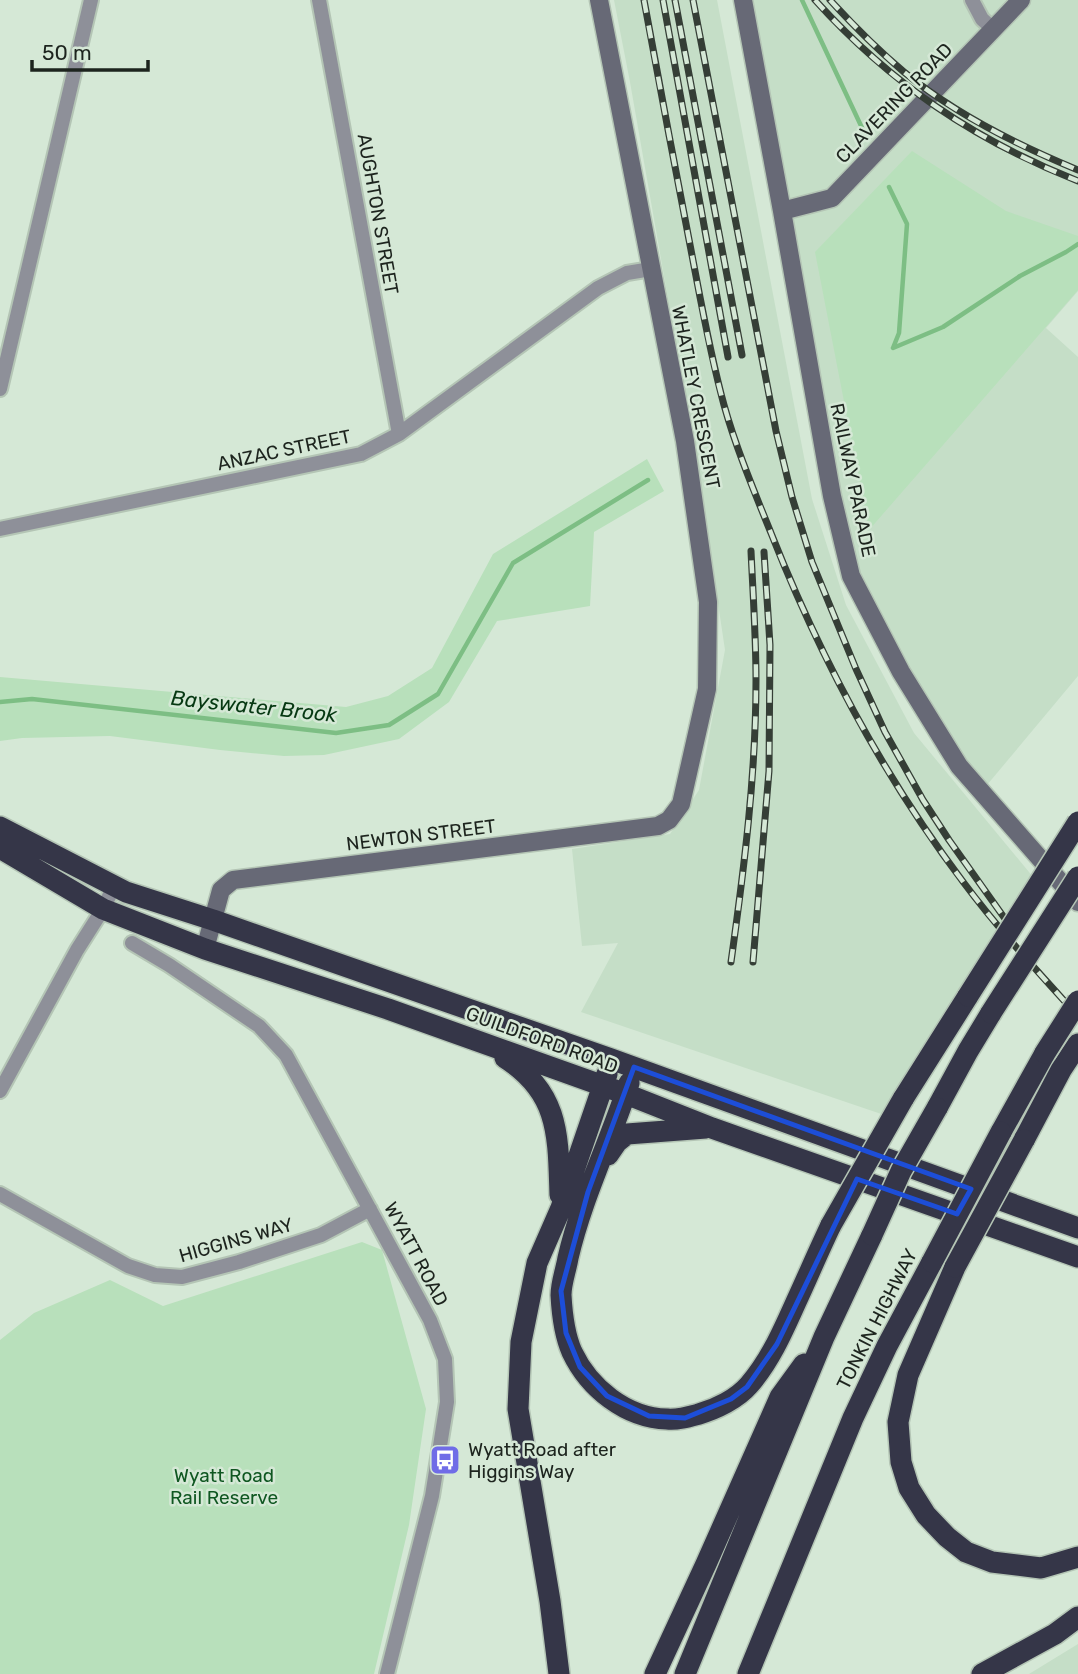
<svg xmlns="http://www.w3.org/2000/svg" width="1078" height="1674" font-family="Rubik,sans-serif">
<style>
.built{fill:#c5dec7}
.green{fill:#b8e0bb}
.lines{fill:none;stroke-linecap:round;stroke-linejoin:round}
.stream{stroke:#7dbe84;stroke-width:4.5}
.street-casing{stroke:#b4c5b5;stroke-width:18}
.secondary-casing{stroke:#b4c5b5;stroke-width:21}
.highway-casing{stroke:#b4c5b5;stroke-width:24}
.street{stroke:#8e9099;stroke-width:14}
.secondary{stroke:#676976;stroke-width:18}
.highway{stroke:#353648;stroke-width:21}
.rail-casing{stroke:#353e36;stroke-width:7}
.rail{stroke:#d5e8d6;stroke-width:4.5;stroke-dasharray:13;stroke-linecap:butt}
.highway-bridge-casing{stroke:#b4c5b5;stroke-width:24;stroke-linecap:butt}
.highway-bridge{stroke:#353648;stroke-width:21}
.marked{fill:none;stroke:#1d4ed8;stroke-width:5;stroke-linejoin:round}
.labels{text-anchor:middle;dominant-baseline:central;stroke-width:5;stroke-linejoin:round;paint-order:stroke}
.street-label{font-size:19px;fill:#1d241e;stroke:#d5e8d6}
.poi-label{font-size:19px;fill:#1d241e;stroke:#d5e8d6;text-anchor:start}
.park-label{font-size:19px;fill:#0f5721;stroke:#d5e8d6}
.water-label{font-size:21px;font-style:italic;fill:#063812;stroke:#d5e8d6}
</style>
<rect width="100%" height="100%" fill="#d5e8d6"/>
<path class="built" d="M614 0H717L812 499 846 605 914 733 1043 889 896 1119 581 1012 618 943 582 946 572 849 670 834 699 790 725 650 699 476 630 82Z
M745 0H1078V291L1046 328 1078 357V676L982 791 855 584Z
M1078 1644V1674H1029Z"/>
<path class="green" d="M912 151 1006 211 1078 236V290L869 530 815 252Z
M647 459 664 491 594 532 590 606 497 621 449 702 399 739 324 755 284 756 220 750 110 736 22 738 0 741V677L346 707 388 696 432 668 493 554Z
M362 1242 382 1250 426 1409 409 1525 374 1674H0V1340L34 1313 110 1280 163 1306Z"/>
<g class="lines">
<path class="stream" d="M802 0 863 130
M889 187 907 224 899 333 893 348
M893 348 943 327 1020 276 1066 252 1078 244
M0 702 32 699 336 733 389 725 438 694 513 563 648 480"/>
<g class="street-casing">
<path id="street" d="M319 0 399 434
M972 0 982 19 994 30
M0 389 91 0
M0 529 361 454 399 434 598 288 627 273 651 269
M132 943 169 965 259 1026 286 1055 430 1320 445 1359 447 1402 432 1496 387 1674
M0 1091 77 950 103 909 114 886
M0 1194 128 1266 155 1275 182 1277 239 1262 321 1235 370 1209"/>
</g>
<g class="secondary-casing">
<path id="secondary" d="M743 0 782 211 832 496 851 576 901 672 959 766 1078 902
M782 211 832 198 1021 0
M205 949 221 890 233 880 658 826 669 820 681 804 707 689 708 602 685 441 599 0"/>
</g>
<g class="highway-casing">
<path id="highway" d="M0 827 126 892 213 920 611 1059 1078 1228
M0 848 103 909 205 949 388 1009 626 1094 712 1128 1078 1257
M505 1058C560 1093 558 1136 560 1195
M629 1083C610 1142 582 1197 568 1258 566 1270 561 1283 561 1295 562 1314 564 1334 572 1352 589 1388 626 1418 667 1419 678 1420 688 1417 699 1414 716 1409 737 1399 749 1385 770 1361 783 1331 796 1302 808 1276 819 1250 831 1225
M903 1099 968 996
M937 1108 968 1051 991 1013
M1001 1132 1045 1053
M1024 1140 1061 1070 1078 1044
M608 1155 617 1142 627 1134 706 1128
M955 1267 908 1375 898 1422 901 1462 909 1488 926 1515 947 1537 966 1552 992 1562 1041 1568 1078 1557
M559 1674 550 1601 518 1409 521 1342 537 1263 561 1208 607 1074
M655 1674 706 1564 780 1397 804 1364
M685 1674 824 1337 872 1235
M748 1674 853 1418 887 1346 932 1262
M982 1674 1055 1634 1078 1617"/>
</g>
<use href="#street" class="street"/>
<use href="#secondary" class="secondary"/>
<use href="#highway" class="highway"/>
<g class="rail-casing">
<path id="rail" d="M644 0C659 83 675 167 691 250 701 302 710 354 724 405 736 448 754 491 771 533 820 657 883 776 964 883 999 930 1039 973 1078 1016
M663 0 728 357
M675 0 742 355
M693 0 776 431 792 497 812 562 856 669 885 732 923 800 949 840 1008 923
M815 0C890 83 974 140 1078 181
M830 0C852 24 879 51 904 72 955 114 1017 145 1078 170
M731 962C744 869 756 775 756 680 756 637 753 594 751 551
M753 962 769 771 770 645 764 552"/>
</g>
<use href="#rail" class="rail"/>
<g class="highway-bridge-casing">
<path id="highway-bridge" d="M968 996 1078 822
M991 1013 1078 877
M1045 1053 1078 1001
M831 1225 903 1099
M872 1235 901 1171 937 1108
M932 1262 1001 1132
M955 1267 1024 1140"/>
</g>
<use href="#highway-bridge" class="highway-bridge"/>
</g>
<path class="marked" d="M634 1067 971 1189 957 1214 857 1179 777 1344 747 1387 731 1399 685 1418 649 1416 607 1396 580 1367 566 1333 561 1291 588 1192Z"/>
<defs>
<g id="bus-square" transform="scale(1.575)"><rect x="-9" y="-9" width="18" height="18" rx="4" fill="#706ce7" stroke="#d5e8d6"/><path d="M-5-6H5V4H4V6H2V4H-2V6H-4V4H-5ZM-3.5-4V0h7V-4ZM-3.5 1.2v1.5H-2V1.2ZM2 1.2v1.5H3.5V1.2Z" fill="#fff"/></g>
</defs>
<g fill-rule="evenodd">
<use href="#bus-square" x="445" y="1460"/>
</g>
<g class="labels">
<g class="street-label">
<text transform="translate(894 103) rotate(-46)">CLAVERING ROAD</text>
<text transform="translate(378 214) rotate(80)">AUGHTON STREET</text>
<text transform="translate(696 397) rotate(79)">WHATLEY CRESCENT</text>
<text transform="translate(284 450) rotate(-12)">ANZAC STREET</text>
<text transform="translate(853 480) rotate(78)">RAILWAY PARADE</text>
<text transform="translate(421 835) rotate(-7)">NEWTON STREET</text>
<text transform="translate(542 1040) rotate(20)">GUILDFORD ROAD</text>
<text transform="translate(236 1240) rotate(-16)">HIGGINS WAY</text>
<text transform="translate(416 1254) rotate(62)">WYATT ROAD</text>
<text transform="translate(877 1319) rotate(-63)">TONKIN HIGHWAY</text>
</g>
<g class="poi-label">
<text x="468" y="1449">Wyatt Road after<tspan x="468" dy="22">Higgins Way</tspan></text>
</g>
<g class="park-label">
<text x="224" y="1475">Wyatt Road<tspan x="224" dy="22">Rail Reserve</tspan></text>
</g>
<g class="water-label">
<text transform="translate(254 706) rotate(6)">Bayswater Brook</text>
</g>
</g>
<path d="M32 60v10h116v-10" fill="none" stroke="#1d241e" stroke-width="3.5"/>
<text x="42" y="60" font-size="21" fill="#1d241e" stroke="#d5e8d6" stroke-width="5" paint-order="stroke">50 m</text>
</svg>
